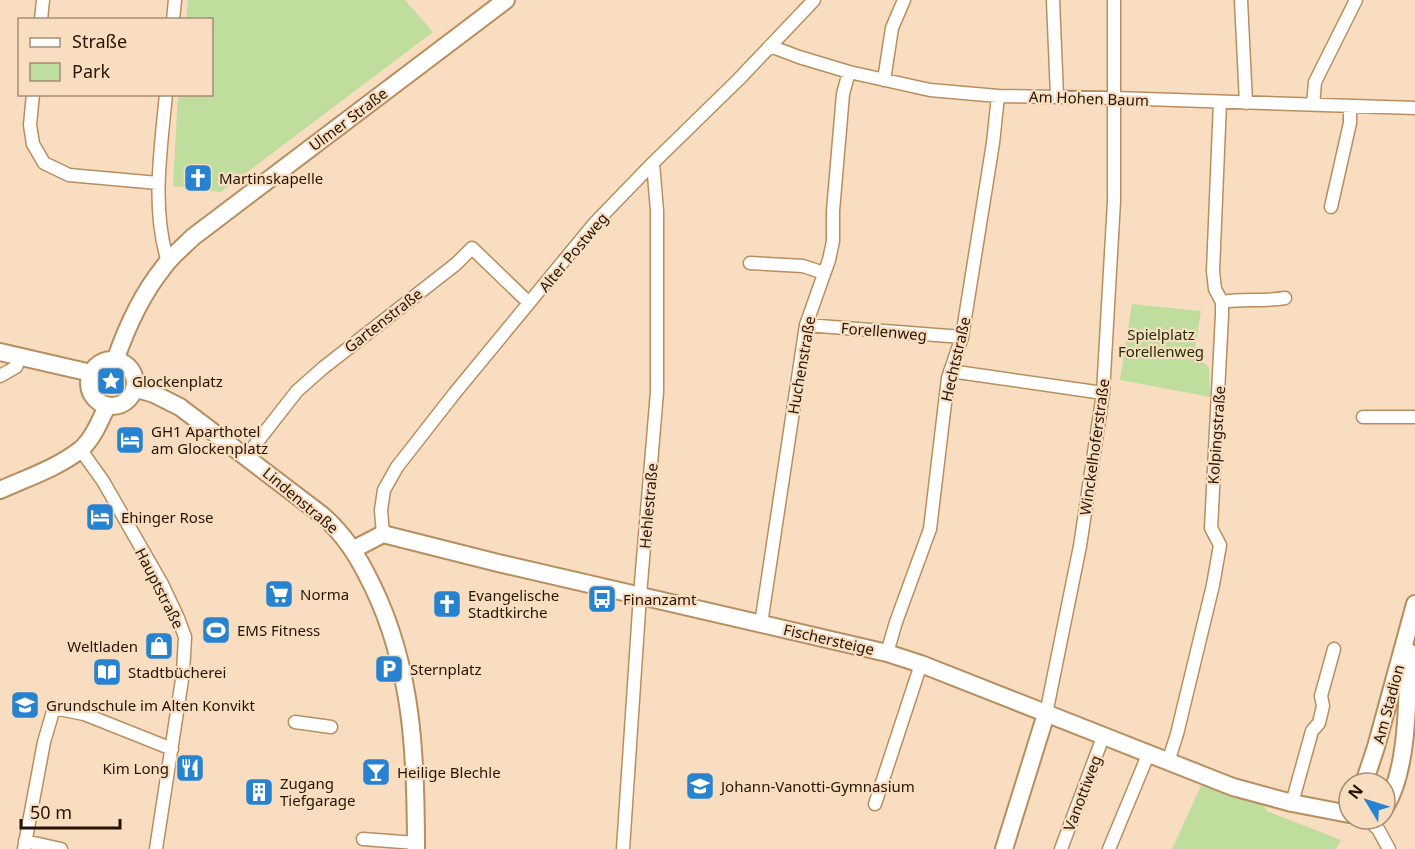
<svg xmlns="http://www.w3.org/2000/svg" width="1415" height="849" font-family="'Noto Sans',sans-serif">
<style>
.green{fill:#bfde9d}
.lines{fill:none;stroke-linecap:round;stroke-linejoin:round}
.street-casing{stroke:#b98e5e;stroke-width:15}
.secondary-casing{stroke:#b98e5e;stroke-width:20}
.street{stroke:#fff;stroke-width:12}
.secondary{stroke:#fff;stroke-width:16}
.labels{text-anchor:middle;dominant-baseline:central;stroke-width:4.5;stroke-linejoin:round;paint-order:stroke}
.street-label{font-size:15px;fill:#261503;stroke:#f9ddc0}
.poi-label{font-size:15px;fill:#261503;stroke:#f9ddc0;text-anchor:start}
.park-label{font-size:15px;fill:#213109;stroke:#f9ddc0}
</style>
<rect width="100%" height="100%" fill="#f9ddc0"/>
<path class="green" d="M188 0H405L433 32 221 192 173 186 178 95 212 94V20L186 19Z
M1132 304 1201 311 1194 355 1209 367 1210 397 1120 380Z
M103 382a8 8 0 1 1 16 0a8 8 0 1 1-16 0Z
M1205 777 1257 794 1267 811 1341 840 1336 849H1172Z"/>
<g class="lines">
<g class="street-casing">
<path id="street" d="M1053 0 1057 96
M1241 0 1246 103
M41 20 43 0
M173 20 175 0
M770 46 799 57 849 72 930 90 998 96 1115 98 1415 108
M884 80 892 28 904 0
M33 94 30 125 33 144 44 163 69 175 158 183
M166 94C161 149 151 208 168 262
M1313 105 1315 82 1356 0
M1331 207 1350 123V107
M750 263 803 266 824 273
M1222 302C1243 298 1263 302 1285 298
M806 325 962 337
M950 371 1103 393
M0 376 16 367 20 357
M1363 417H1415
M80 449 103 481 162 584 178 618 185 637 183 673 156 849
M247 455 297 391 323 368 456 264 472 248 529 303
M383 534 381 510 384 490 397 467 454 394 594 224 653 163 739 79 814 0
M761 624 806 325 829 260 833 241V211L843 94 849 72
M887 653 896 622 930 529 948 378 962 337 993 143 998 96
M1046 714 1080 546 1103 393 1114 201V0
M295 722 331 727
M1168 762 1177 734 1213 585 1220 545 1211 528 1222 315V302L1215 289 1213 271 1220 102
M1292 803 1312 731 1319 723 1323 706 1321 696 1334 649
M875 804 921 664
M1367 819 1378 829 1389 849
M363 839 416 843
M25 841 61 849
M24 849 44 742 54 708 84 714 172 749
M623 849 640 595 657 392V211L653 163
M1061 849 1103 737
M1109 849 1148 755"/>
</g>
<g class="secondary-casing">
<path id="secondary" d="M0 352 91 373
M89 383a23 23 0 1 1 46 0a23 23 0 1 1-46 0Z
M115 361C126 329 142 294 163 268 171 256 183 247 193 237L506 0
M134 388 154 394 180 407 322 515C345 535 359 558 372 585 413 668 416 758 416 849
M0 490C27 478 57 468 80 450 93 439 100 421 107 406
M354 549 383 534 498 563 887 653 921 664 1233 787 1292 803 1349 814
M1364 783 1376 747 1415 604
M1385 807C1409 769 1407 696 1409 652
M1004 849 1046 714"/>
</g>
<use href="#street" class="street"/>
<use href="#secondary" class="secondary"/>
</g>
<defs>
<g id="church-square" transform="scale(1.5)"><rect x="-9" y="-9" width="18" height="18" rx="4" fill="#2782cf" stroke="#f9ddc0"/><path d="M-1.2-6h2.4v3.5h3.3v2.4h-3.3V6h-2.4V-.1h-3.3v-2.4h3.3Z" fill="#fff"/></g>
<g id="sight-square" transform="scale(1.5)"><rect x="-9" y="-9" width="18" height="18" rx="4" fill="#2782cf" stroke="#f9ddc0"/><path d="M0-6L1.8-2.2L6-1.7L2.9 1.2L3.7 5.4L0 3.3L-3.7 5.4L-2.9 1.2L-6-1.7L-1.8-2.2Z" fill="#fff"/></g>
<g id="hotel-square" transform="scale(1.5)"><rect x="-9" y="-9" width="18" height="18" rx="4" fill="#2782cf" stroke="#f9ddc0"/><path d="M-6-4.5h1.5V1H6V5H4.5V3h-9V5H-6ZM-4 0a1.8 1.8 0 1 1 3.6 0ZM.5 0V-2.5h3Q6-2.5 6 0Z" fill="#fff"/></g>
<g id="supermarket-square" transform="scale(1.5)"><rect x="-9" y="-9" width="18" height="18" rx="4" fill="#2782cf" stroke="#f9ddc0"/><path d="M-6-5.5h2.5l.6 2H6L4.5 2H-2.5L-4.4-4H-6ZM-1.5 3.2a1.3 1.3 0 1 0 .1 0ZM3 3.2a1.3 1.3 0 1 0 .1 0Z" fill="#fff"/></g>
<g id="bus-square" transform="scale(1.5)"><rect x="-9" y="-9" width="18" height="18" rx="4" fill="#2782cf" stroke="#f9ddc0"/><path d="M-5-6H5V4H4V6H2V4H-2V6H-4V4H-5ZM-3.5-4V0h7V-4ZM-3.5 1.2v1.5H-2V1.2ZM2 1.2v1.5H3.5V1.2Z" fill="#fff"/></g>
<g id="stadium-square" transform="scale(1.5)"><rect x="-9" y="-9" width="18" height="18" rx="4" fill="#2782cf" stroke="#f9ddc0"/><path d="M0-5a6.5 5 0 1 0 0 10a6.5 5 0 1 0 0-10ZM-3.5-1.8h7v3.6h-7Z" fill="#fff"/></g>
<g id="shop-square" transform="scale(1.5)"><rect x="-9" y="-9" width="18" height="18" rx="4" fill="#2782cf" stroke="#f9ddc0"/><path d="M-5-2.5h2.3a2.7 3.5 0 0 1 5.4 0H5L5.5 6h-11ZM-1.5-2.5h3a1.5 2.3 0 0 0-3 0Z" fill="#fff"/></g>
<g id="parking-square" transform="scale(1.5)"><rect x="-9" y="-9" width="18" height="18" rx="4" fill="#2782cf" stroke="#f9ddc0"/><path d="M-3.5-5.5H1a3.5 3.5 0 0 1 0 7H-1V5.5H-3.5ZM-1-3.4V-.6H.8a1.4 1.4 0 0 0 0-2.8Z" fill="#fff"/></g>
<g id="library-square" transform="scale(1.5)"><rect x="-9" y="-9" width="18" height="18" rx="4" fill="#2782cf" stroke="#f9ddc0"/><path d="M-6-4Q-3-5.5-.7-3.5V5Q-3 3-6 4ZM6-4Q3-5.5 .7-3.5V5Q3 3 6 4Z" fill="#fff"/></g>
<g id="school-square" transform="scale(1.5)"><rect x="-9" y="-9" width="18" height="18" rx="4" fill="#2782cf" stroke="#f9ddc0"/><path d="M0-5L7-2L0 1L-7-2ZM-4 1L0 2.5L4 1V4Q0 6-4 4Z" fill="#fff"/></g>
<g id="restaurant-square" transform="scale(1.5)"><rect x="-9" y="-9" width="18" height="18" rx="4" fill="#2782cf" stroke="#f9ddc0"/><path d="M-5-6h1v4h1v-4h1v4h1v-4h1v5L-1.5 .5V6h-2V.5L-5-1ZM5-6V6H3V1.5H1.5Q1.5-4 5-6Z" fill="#fff"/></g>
<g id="bar-square" transform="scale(1.5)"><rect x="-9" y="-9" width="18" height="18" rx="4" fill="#2782cf" stroke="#f9ddc0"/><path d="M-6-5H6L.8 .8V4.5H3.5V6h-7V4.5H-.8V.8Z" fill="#fff"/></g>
<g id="building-square" transform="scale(1.5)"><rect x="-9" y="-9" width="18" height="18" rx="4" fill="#2782cf" stroke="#f9ddc0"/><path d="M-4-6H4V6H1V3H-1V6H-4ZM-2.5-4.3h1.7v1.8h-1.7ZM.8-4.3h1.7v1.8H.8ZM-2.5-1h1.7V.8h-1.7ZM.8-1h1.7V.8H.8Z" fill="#fff"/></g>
</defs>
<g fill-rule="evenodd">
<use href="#church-square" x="198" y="178"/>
<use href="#sight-square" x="111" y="381"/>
<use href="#hotel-square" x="130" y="440"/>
<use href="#hotel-square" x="100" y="517"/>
<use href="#supermarket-square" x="279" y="594"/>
<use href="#bus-square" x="602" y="599"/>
<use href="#church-square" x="447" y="604"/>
<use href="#stadium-square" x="216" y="630"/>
<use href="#shop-square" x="159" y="646"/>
<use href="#parking-square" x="389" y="669"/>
<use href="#library-square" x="107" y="672"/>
<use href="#school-square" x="25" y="705"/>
<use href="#restaurant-square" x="190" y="768"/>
<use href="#bar-square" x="376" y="772"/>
<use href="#school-square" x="700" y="786"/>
<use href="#building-square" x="259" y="792"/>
</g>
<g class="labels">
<g class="street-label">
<text transform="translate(1089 98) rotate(2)">Am Hohen Baum</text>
<text transform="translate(348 119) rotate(-37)">Ulmer Straße</text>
<text transform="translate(573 252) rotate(-50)">Alter Postweg</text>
<text transform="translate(383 320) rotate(-38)">Gartenstraße</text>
<text transform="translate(884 331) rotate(5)">Forellenweg</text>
<text transform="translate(955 359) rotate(-77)">Hechtstraße</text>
<text transform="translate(801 365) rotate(-80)">Huchenstraße</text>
<text transform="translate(1216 435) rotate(-86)">Kolpingstraße</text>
<text transform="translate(1094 447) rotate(-82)">Winckelhoferstraße</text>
<text transform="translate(301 500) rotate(40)">Lindenstraße</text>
<text transform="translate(648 506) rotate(-85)">Hehlestraße</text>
<text transform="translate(160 588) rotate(63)">Hauptstraße</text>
<text transform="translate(829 639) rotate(13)">Fischersteige</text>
<text transform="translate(1388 704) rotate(-75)">Am Stadion</text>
<text transform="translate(1082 793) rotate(-69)">Vanottiweg</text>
</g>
<g class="poi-label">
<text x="219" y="178">Martinskapelle</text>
<text x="132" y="381">Glockenplatz</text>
<text x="151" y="431">GH1 Aparthotel<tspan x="151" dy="17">am Glockenplatz</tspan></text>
<text x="121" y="517">Ehinger Rose</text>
<text x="300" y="594">Norma</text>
<text x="468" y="595">Evangelische<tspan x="468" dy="17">Stadtkirche</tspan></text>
<text x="623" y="599">Finanzamt</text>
<text x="237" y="630">EMS Fitness</text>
<text x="138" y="646" text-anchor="end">Weltladen</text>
<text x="410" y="669">Sternplatz</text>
<text x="128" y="672">Stadtbücherei</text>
<text x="46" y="705">Grundschule im Alten Konvikt</text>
<text x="169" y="768" text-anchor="end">Kim Long</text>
<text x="397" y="772">Heilige Blechle</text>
<text x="280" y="783">Zugang<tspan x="280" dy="17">Tiefgarage</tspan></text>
<text x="721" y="786">Johann-Vanotti-Gymnasium</text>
</g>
<g class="park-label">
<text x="1161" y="334">Spielplatz<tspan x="1161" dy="17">Forellenweg</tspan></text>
</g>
</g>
<rect x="18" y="18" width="195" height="78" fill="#f9ddc0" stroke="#a58d74" stroke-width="1.5"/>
<rect x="30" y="38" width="30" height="9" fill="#ffffff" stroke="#a58d74" stroke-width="1.5"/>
<text x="72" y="48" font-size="18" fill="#261503">Straße</text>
<rect x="30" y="63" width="30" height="18" fill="#bfde9d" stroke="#a58d74" stroke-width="1.5"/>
<text x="72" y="78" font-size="18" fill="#261503">Park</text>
<g transform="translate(1367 801) rotate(308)"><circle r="28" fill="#f9ddc0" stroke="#a58d74" stroke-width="1.5"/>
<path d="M0-4.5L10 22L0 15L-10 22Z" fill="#2782cf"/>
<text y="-9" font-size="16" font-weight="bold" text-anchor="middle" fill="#261503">N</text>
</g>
<path d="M21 819v9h99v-9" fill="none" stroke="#261503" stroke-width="3"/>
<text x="30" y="819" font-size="18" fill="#261503" stroke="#f9ddc0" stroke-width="4.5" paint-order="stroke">50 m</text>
</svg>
